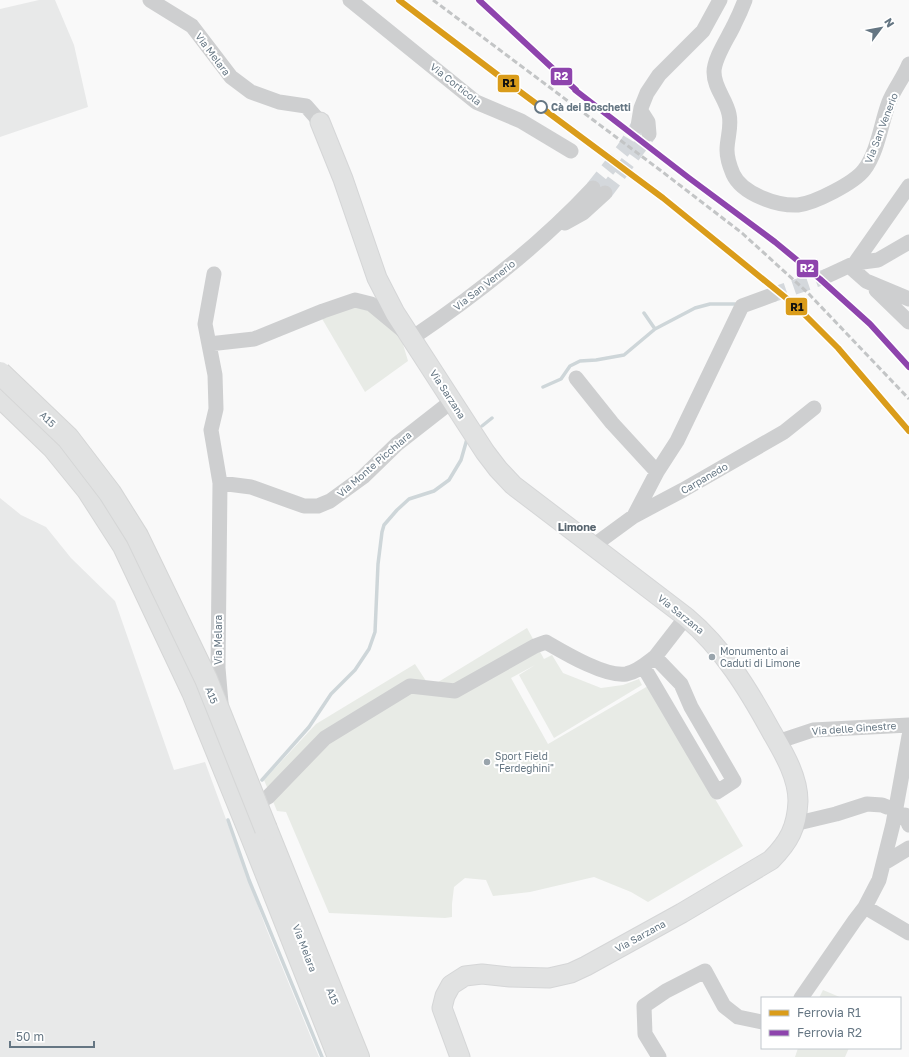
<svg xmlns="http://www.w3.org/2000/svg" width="909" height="1057" font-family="'Golos Text',sans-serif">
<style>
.built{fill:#e8e9e9}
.green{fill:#e8ebe6}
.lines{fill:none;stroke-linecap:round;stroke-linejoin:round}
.stream{stroke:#ced6d9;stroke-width:3.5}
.minor-tunnel{stroke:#d4d8dc;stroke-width:15;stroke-dasharray:15 8;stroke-linecap:butt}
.major-casing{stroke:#d5d6d7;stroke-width:21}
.highway-casing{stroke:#d5d6d6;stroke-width:24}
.minor{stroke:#cecfd0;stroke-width:15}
.major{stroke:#e1e2e2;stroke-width:19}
.highway{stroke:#e1e2e2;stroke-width:22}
.rail{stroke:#c3c5c6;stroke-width:3;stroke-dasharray:6 3;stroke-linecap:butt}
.highway-bridge-casing{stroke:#d5d6d6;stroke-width:24;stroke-linecap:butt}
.highway-bridge{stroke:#e1e2e2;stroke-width:22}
.rail-1-casing{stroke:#fff;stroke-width:9}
.rail-2-casing{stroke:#fff;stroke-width:9}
.rail-1{stroke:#da9c1a;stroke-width:6}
.rail-2{stroke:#8e44ad;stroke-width:6}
.stop-dot{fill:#fff;stroke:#657683;stroke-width:2}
.poi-dot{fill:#99a4ac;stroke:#fff;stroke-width:1.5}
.labels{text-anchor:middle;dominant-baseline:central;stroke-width:4;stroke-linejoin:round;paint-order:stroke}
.street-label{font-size:10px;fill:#657683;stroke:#fff}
.stop-label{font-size:10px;font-weight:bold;fill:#657683;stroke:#fff;text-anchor:start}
.poi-label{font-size:10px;fill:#657683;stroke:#fff;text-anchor:start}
.neighbourhood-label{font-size:11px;font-weight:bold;fill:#57646e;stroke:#fff}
.line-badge{stroke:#fff;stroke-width:1.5}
.badge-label{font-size:11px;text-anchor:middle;font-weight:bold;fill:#fff}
.pale-badge-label{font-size:11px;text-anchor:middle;font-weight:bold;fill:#111}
</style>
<rect width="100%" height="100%" fill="#f9f9f9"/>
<path class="built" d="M39 0H55L74 45 88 107 0 137V9Z
M0 498 21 515 46 527 71 558 115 601 174 770 205 762 266 928 319 1057H0Z"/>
<path class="green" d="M368 305 400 334 408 361 365 392 321 317 350 307Z
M527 628 544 659 552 655 563 673 601 688 623 685 639 679 642 685 554 738 519 675 535 665 511 678 548 744 648 686 743 846 648 902 631 892 594 877 530 892 493 896 486 880 465 878 454 887 452 904V917L445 918 329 913 286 812 277 811 264 780 316 724 415 664 430 687Z
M823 990 842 998H819Z
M798 1048H849L845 1057H795Z"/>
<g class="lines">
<path class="stream" d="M644 313 655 329
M543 387 561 379 570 366 580 361 596 360 624 355 655 329 695 308 710 304H735
M482 426 492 418
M262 780 309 727 331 694 355 670 369 649 375 632 378 564 382 532 384 525 397 510 409 499 434 491 449 480 461 460 467 439
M228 820 249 880 322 1057"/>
<path class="minor-tunnel" d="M593 188 624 149 638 126
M605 193 649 134
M772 295 827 276"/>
<g class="major-casing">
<path id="major" d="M320 122 343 179 377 278 395 313 485 452 498 469 513 485 686 617C723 648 748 689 771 731 783 752 798 776 798 801 797 827 789 842 771 860L682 913 586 966 571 973 549 978 510 977 482 974 465 976 451 985 445 996 442 1008 460 1057"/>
</g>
<g class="highway-casing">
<path id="highway" d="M0 396 53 447 88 490 124 546 193 692 252 837 339 1057
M266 829 358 1057"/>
</g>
<path class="minor" d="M150 0 192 26 231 77 251 92 279 102 306 106 320 122
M350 0 476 102 521 121 571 151
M745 0C742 8 738 17 734 25 728 38 714 58 714 72 714 88 726 99 729 114 732 127 727 138 727 150 727 158 730 167 733 174 742 194 777 206 798 205 815 203 854 183 864 170 878 152 881 123 889 102 894 89 904 77 909 64
M641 111 648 122 649 134
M638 126 641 108 647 93 659 75 703 31 720 0
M565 223 583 213 605 193
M855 263 878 260 909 242
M849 266 866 281 909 299
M214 274 205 324 215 375 216 409 211 430 220 483 218 668 221 703
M827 276 855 263 909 186
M876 290 909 322
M209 344 254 339 323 311 355 300 371 304 412 338C477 294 539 246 593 188
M576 378 612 423 657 472
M220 483 251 487 304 506H318L330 501 363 477 397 444 452 401
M634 516 657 472 677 441 742 306 772 295
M593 546 634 516 683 490 784 432 814 408
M643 666 717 792 734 781 691 707 681 684 655 657 686 617
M777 742 813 730 909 725
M250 807 268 797 325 738 410 686 455 691 535 646 546 642C565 653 605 677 626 674 637 672 646 664 655 657
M905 815 909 825
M794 824 836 814 867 804 882 805 887 807
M884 863 909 848
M865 907 909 933
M801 998 855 920 865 907 879 880 893 824 909 736
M659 1057 645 1034 644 1006 666 991 705 971 724 1006 738 1017 762 1022"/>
<use href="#major" class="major"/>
<use href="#highway" class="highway"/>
<path class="rail" d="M433 0 660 170 742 233 808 293 909 399
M576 90H575L689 178 775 242 820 279 870 324 909 367"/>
<g class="highway-bridge-casing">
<path id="highway-bridge" d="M0 373 68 438 110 493 137 536 206 679 266 829"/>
</g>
<use href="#highway-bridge" class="highway-bridge"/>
<g class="rail-1-casing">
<path id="rail-1" d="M399 0 507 82 663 198 796 306 838 348 909 431"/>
</g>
<g class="rail-2-casing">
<path id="rail-2" d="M479 0 576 90H575L689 178 775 242 820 279 870 324 909 367"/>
</g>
<use href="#rail-1" class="rail-1"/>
<use href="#rail-2" class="rail-2"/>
</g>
<circle class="stop-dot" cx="541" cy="107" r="6"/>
<g class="poi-dot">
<circle cx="712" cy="657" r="4"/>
<circle cx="487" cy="762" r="4"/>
</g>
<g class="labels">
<g class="street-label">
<text transform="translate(213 54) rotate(53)">Via Melara</text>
<text transform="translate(456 84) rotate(38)">Via Corticola</text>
<text transform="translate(881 128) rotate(-69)">Via San Venerio</text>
<text transform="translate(484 285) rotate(-38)">Via San Venerio</text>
<text transform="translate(448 394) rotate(57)">Via Sarzana</text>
<text transform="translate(48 419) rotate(44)">A15</text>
<text transform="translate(374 464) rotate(-41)">Via Monte Picchiara</text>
<text transform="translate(704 478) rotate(-30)">Carpanedo</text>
<text transform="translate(681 614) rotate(39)">Via Sarzana</text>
<text transform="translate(218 640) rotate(-90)">Via Melara</text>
<text transform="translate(212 695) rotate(68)">A15</text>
<text transform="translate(854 728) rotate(-4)">Via delle Ginestre</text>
<text transform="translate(640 936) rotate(-29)">Via Sarzana</text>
<text transform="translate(305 948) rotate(69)">Via Melara</text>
<text transform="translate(333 996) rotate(68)">A15</text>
</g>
<g class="stop-label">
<text x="551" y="107">Cà dei Boschetti</text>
</g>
<g class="poi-label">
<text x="720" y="651">Monumento ai<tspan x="720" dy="12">Caduti di Limone</tspan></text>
<text x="495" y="756">Sport Field<tspan x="495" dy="12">"Ferdeghini"</tspan></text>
</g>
<g class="neighbourhood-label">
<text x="577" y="526">Limone</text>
</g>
</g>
<g class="line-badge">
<rect x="550" y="67" width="23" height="19" rx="4" fill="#8e44ad"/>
<rect x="497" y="74" width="23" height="19" rx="4" fill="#da9c1a"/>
<rect x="796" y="259" width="23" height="19" rx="4" fill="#8e44ad"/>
<rect x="785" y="297" width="23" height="19" rx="4" fill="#da9c1a"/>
</g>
<g class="badge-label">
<text x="561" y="80">R2</text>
<text x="807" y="272">R2</text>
</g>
<g class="pale-badge-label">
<text x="509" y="87">R1</text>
<text x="797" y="311">R1</text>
</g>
<rect x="761" y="997" width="140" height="52" fill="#ffffff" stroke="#c1c8cd"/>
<rect x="769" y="1010" width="20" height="6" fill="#da9c1a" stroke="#c1c8cd"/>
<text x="797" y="1017" font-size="12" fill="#657683">Ferrovia R1</text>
<rect x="769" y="1030" width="20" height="6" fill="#8e44ad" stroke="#c1c8cd"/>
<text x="797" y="1037" font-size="12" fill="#657683">Ferrovia R2</text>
<g transform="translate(881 28) rotate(58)" stroke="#ffffff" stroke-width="3" paint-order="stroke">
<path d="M0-3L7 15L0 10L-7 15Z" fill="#657683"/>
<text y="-6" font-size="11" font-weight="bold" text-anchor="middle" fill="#657683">N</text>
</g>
<path d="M10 1041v6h84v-6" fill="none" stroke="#657683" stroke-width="2"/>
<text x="16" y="1041" font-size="12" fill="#657683" stroke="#ffffff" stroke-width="3" paint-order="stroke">50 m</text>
</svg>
